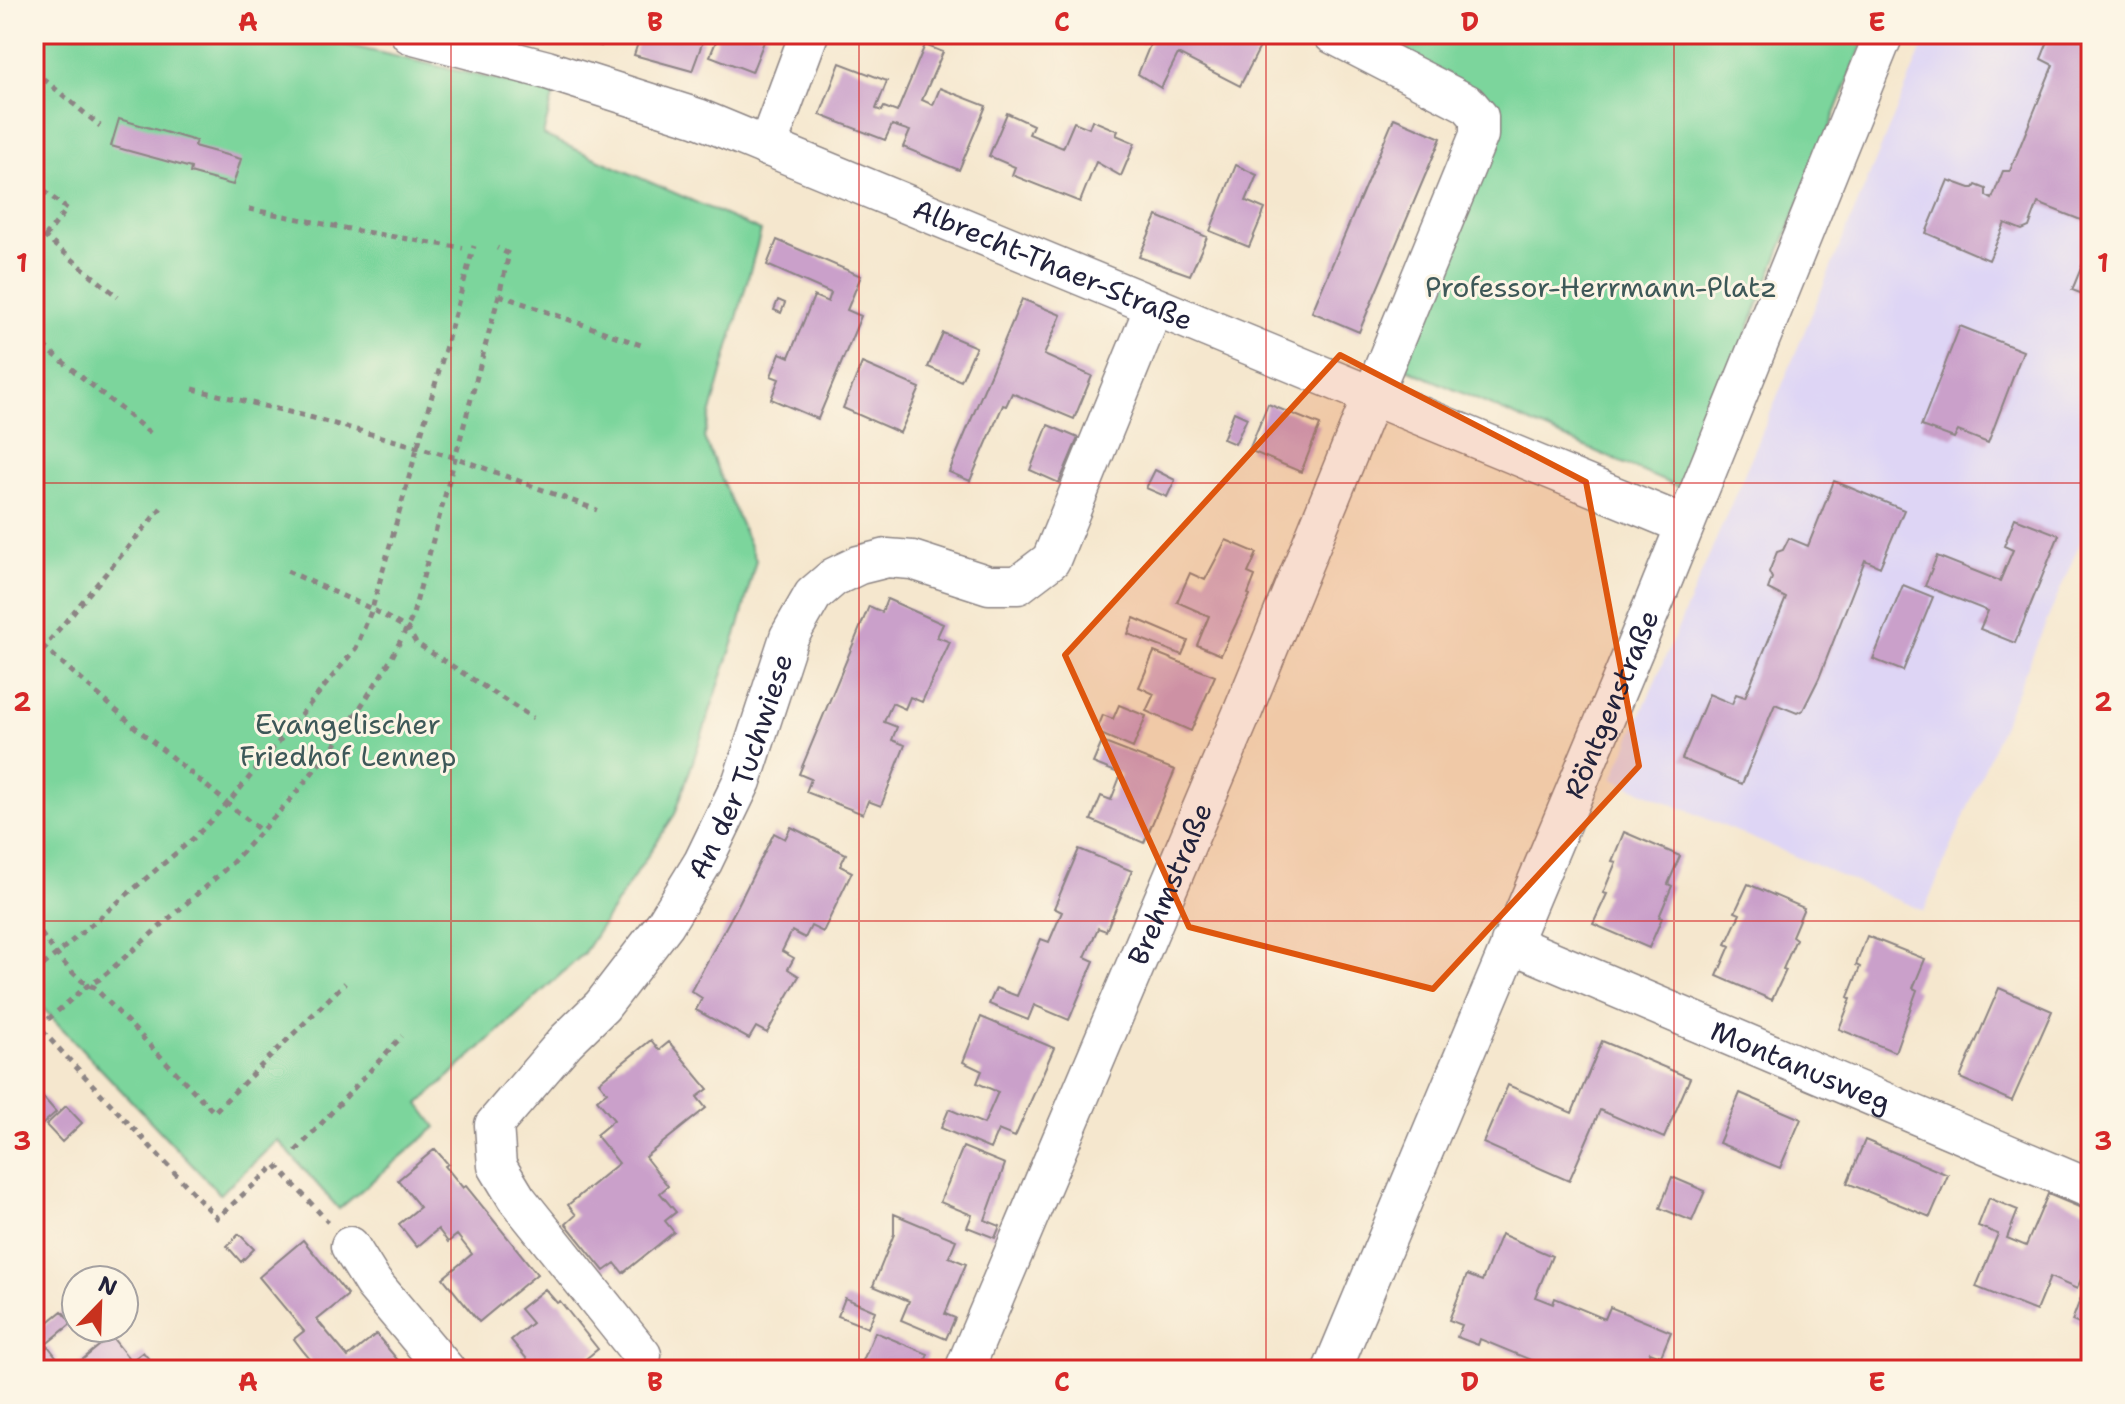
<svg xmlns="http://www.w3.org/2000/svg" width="2125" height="1404" font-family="'Shantell Sans',sans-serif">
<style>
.built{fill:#ded5f5}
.green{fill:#7bd59c;stroke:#4e7c6c;stroke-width:2}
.building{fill:#caa0ca}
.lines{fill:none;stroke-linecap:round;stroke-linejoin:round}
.street-casing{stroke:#8c8484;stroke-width:41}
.path{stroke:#8c8484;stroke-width:5;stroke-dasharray:6 6;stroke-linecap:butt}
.street{stroke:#fff;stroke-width:38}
.marked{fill:#de560e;fill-opacity:0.2;stroke:#de560e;stroke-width:6;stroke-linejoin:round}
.grid{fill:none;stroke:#d62828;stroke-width:2;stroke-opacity:0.55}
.labels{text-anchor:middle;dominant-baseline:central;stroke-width:6;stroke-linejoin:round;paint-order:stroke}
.street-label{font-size:28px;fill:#22223b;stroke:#fcf5e5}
.park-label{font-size:28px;fill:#3d5858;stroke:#fcf5e5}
.neatline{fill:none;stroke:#d62828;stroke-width:3}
.grid-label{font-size:26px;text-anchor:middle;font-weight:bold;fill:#d62828}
</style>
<rect width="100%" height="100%" fill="#fcf5e5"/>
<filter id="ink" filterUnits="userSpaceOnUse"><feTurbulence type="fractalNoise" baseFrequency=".0125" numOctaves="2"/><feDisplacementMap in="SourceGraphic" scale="16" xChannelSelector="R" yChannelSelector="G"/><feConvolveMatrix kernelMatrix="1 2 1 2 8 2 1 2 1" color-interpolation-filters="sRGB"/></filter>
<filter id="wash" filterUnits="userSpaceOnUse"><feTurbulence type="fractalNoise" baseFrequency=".006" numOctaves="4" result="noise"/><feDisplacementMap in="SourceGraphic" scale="32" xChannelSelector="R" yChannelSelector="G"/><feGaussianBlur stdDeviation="1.8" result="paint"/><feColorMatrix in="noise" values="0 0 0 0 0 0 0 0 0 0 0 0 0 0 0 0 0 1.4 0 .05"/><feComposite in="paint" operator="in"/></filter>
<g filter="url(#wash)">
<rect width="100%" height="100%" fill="#f5e7ce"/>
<path class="built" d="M1928 34H2091V525L2088 524 1924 911 1613 779 1776 400Z"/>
<path class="green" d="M34 34H299L554 93 543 135 761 231 704 438 756 560 739 626 675 814 583 954 419 1104 436 1127 339 1209 278 1140 220 1194 38 1003 34 1006Z
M1360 34H1867L1684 490 1398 365 1497 145 1494 115Z"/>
<g id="blocks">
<path class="building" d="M560 34H622L620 41 603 36 601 46Z
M687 34 703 41 692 71 634 55 640 37 633 34Z
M719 34H767L752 72 710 56Z
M1125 34H1240L1261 45 1240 86 1178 54 1161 88 1138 74 1152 40 1146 37 1143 44Z
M2051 34H2091V224L2038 203 2029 227 2022 230 2005 223 1989 260 1926 233 1948 180 1970 188H1974L1976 185 1986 189V196L1992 199 2003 171H2010L2053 65 2041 59Z
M925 45 943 52 922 100 933 105 940 88 986 106 959 170 903 147 910 131 892 125 885 140 820 115 840 63 887 81 876 109 882 111 884 107 897 112Z
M1007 113 1033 125 1029 134 1063 148 1074 122 1089 128 1092 120 1118 131 1116 135 1135 143 1121 176 1096 162 1080 202 1012 175 1015 167 989 156Z
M1394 118 1441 138 1359 332 1312 312Z
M119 119 196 141 194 146 241 159 233 185 190 173 191 168 111 146Z
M1236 165 1257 175 1246 201 1265 209 1249 247 1210 231Z
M1157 216 1207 237 1190 275 1139 257Z
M777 240 861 276 847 310 861 316 818 419 771 399 779 379 771 376 780 353 789 357 814 296 828 302 831 293 767 265Z
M2091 244V297L2072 290Z
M1022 299 1061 315 1044 355 1092 376 1074 419 1012 393 1006 406 1003 405 970 481 949 472Z
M778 300 785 303 781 313 774 310Z
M1960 326 2023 351 1988 443 1958 431 1954 438 1921 426Z
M943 333 976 347 961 381 928 367Z
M862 363 920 388 900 433 843 408Z
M1268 404 1320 425 1301 472 1249 450Z
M1234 412 1247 418 1235 444 1223 439Z
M1048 425 1078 438 1059 483 1030 470Z
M1155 470 1175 480 1167 497 1146 488Z
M1834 481 1904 510 1880 567 1865 560 1819 678 1803 710 1797 713 1775 704 1742 784 1682 759 1709 694 1732 704 1736 694 1745 697 1786 598 1768 589 1772 578 1769 572 1777 552 1783 550 1789 538 1808 546Z
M2015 518 2059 535 2015 643 1980 629 1988 611 1925 586 1937 556 2000 581 2013 550 2004 546Z
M1226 540 1257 553 1248 573 1255 576 1248 594 1250 595 1221 655 1197 645 1209 616 1177 602 1190 573 1205 580Z
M1903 585 1933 597 1903 671 1873 659Z
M887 599 943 624 937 637 950 642 922 702 910 697 905 709 892 703 884 722 897 727 892 740 905 745 881 806 868 801 863 814 806 792 811 779 799 774 869 606 882 612Z
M1134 618 1188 641 1182 655 1128 634Z
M1154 652 1215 676 1191 731 1146 711 1154 694 1139 687Z
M1119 705 1146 716 1133 748 1096 732 1103 715 1113 719Z
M1102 742 1175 770 1144 843 1091 820 1101 796 1111 800 1121 774 1093 763Z
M791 827 846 854 840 866 852 872 823 932 811 926 805 938 792 931 782 951 794 958 788 969 799 976 767 1033 756 1027 749 1039 696 1010 702 998 691 991 738 905 774 833 785 839Z
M1624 832 1680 856 1668 884 1672 886 1659 917 1662 918 1649 948 1593 924 1607 894 1603 893 1616 862 1612 861Z
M1079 849 1132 871 1106 931 1098 928 1085 957 1094 961 1069 1020 1034 1005 1028 1020 989 1004 996 988 1017 996 1041 939 1049 942 1062 912 1054 908Z
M1748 884 1804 908 1792 936 1796 939 1783 969 1786 970 1772 1000 1717 976 1730 946 1726 944 1740 914 1735 912Z
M1867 936 1925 959 1913 988 1917 990 1895 1052 1839 1029 1851 999 1848 997 1860 967 1856 965Z
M1999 988 2052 1011 2012 1101 1960 1078Z
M981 1017 1054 1048 1015 1137 998 1130 990 1149 941 1128 949 1109 984 1124 998 1092 977 1083 982 1071 963 1062Z
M651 1040 659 1050 669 1042 708 1089 697 1097 706 1108 645 1157 668 1186 660 1193 676 1212 665 1221 674 1232 623 1273 615 1263 604 1271 566 1224 576 1215 568 1205 619 1163 596 1135 614 1120 597 1100 607 1092 599 1082Z
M1602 1041 1690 1078 1664 1138 1600 1110 1569 1181 1483 1143 1508 1085 1572 1113Z
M34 1087 56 1112 34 1132Z
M1740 1093 1801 1119 1780 1168 1719 1143Z
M66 1106 82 1123 62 1142 46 1125Z
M1865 1140 1948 1175 1930 1217 1847 1183Z
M963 1147 1005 1164 985 1220 1000 1226 995 1238 967 1227 972 1215 940 1202Z
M435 1149 448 1164 445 1166 463 1188 466 1186 537 1274 479 1322 443 1278 472 1254 457 1235 448 1242 438 1229 417 1247 399 1224 420 1207 398 1180Z
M1672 1177 1705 1191 1692 1221 1660 1208Z
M2048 1194 2091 1212V1255L2077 1289 2050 1277 2036 1311 1976 1287 1998 1234 1978 1226 1989 1198 2018 1210 2007 1238 2026 1246Z
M894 1214 956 1240 949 1257 966 1264 945 1314 955 1318 946 1339 901 1320 909 1301 873 1286 894 1234Z
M239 1234 254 1249 241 1262 227 1246Z
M1501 1234 1552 1256 1535 1297 1553 1304 1555 1298 1605 1319 1610 1307 1671 1332 1661 1356 1650 1352 1643 1370H1555L1480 1339 1478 1345 1457 1337 1462 1325 1449 1320 1467 1275 1482 1281Z
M303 1240 348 1295 317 1320 327 1332 348 1357 376 1334 406 1370H319L304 1352 294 1339 304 1331 259 1277Z
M545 1289 557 1303 560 1301 598 1349 572 1370H536L511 1340 532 1323 520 1309Z
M2083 1292 2091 1295V1329L2072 1321Z
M845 1298 875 1311 868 1328 838 1316Z
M62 1311 72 1323 45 1345 35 1333Z
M875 1332 928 1354 922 1370H859Z
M111 1336 131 1361 143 1352 158 1370H80L76 1365Z
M48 1346 58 1359 44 1370H34V1358Z"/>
</g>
</g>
<g filter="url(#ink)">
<use href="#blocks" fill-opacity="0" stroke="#8c8484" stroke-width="2"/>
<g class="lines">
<g class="street-casing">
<g id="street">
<path id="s1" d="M410 34 547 70 698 118 1685 525"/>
<path d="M767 147 809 34"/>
<path id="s2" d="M1510 943 2091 1189"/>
<path d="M350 1246 373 1283 446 1370"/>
<path id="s3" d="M642 1355 517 1199 497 1166 494 1125 566 1041 602 1006 665 924 703 862 742 781 789 637 813 595 834 577 859 565 887 558 912 560 989 585H1018L1051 560 1154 307"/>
<path id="s4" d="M964 1370 1243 711 1479 135V117L1468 104 1332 34"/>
<path id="s5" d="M1332 1370 1655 600 1884 34"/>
</g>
</g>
<path class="path" d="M34 71 100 126
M34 183 67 209 45 237
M249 209 359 231 463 248
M34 228 118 297
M499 295 644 346
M34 338 150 433
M193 389 306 416 457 458 597 510
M161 508 44 647 135 727 261 831
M287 571 372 609 408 629 416 643 533 718
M34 924C47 941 74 982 94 987L214 1112 345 983
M34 973 195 837 229 802 356 648 372 609 474 246
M34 1022 217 1218 276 1165 328 1222
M39 1027 87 986 100 979 229 866 290 800 338 741 367 697 390 661 412 618 499 295 509 254 497 248
M296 1151 402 1036"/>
<use href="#street" class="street"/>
</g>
</g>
<path class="marked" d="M1340 355 1586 482 1639 766 1433 989 1189 927 1065 655Z"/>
<path class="grid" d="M451 34V1370M859 34V1370M1266 34V1370M1674 34V1370M34 483H2091M34 921H2091"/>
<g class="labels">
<g class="street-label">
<text stroke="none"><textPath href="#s1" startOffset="684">Albrecht-Thaer-Straße</textPath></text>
<text stroke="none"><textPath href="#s5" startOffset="722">Röntgenstraße</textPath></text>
<text stroke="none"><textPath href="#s3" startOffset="720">An der Tuchwiese</textPath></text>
<text stroke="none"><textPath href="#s4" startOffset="528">Brehmstraße</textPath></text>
<text stroke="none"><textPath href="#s2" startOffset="316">Montanusweg</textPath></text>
</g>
<g class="park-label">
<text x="1601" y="287">Professor-Herrmann-Platz</text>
<text x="348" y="724">Evangelischer<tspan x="348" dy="32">Friedhof Lennep</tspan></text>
</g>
</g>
<rect width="2125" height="1404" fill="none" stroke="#fcf5e5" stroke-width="88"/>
<g transform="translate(100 1304) rotate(23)"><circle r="38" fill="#fcf5e5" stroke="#a5a1a1" stroke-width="2"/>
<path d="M0-6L14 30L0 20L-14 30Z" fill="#c8321e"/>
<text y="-12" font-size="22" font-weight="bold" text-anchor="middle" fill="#22223b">N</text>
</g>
<rect x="44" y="44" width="2037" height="1316" class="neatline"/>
<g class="grid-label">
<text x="248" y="31">A</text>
<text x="655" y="31">B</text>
<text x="1062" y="31">C</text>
<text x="1470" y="31">D</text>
<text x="1877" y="31">E</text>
<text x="22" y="272">1</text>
<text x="2103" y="272">1</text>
<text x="22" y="711">2</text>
<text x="2103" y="711">2</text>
<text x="22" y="1150">3</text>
<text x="2103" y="1150">3</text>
<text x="248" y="1391">A</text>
<text x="655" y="1391">B</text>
<text x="1062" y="1391">C</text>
<text x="1470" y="1391">D</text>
<text x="1877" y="1391">E</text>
</g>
</svg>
